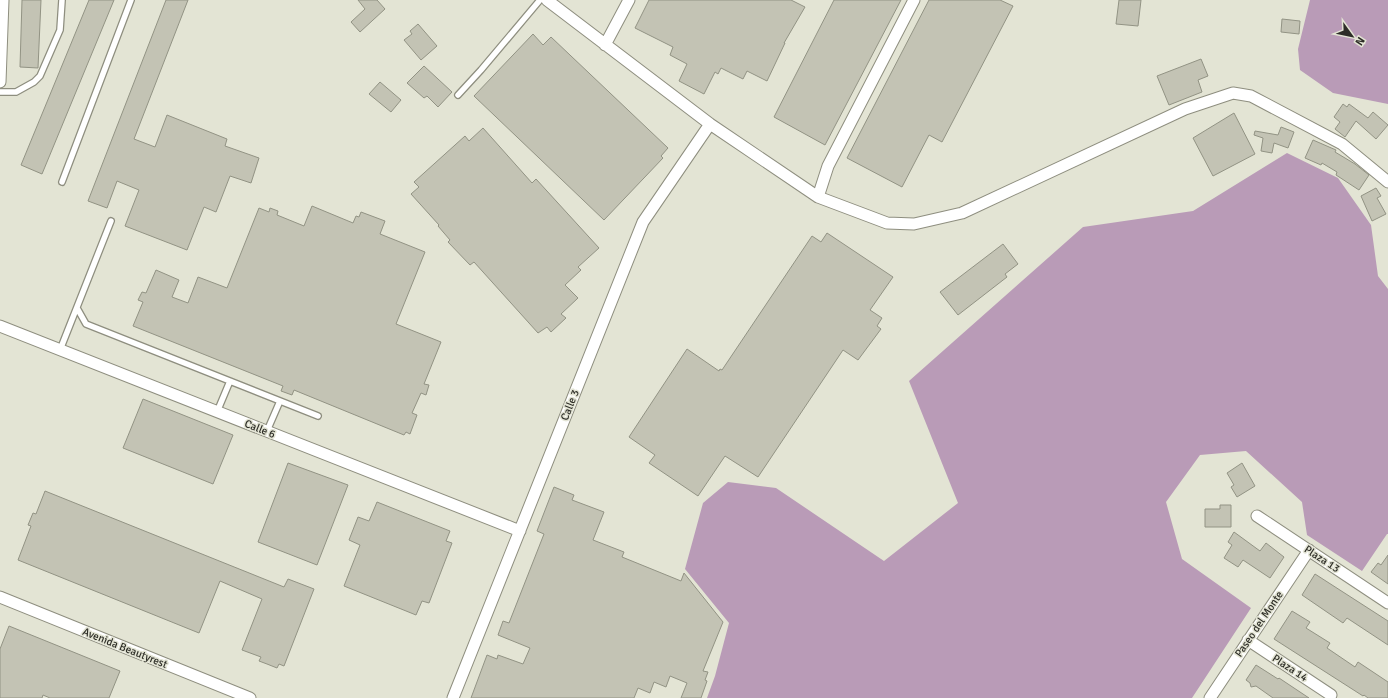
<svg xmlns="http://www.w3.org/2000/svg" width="1388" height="698" font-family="Signika,sans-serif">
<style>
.forest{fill:#b99bb7}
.building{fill:#c3c3b4;stroke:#929384}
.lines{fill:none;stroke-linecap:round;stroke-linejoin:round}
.lane-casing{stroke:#8e8e7f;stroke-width:8}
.street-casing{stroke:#8e8e7f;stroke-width:13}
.lane{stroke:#fff;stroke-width:5.5}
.street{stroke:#fff;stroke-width:11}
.labels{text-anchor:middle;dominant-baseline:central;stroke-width:3;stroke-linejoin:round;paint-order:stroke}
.street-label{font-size:11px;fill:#2d2d27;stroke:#e3e4d4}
</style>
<rect width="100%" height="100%" fill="#e3e4d4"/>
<path class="forest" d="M1310 0H1388V104L1333 93 1300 70 1298 49Z
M1287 153 1338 178 1371 225 1378 276 1388 289V534H1387L1362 571 1307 535 1302 502 1246 451 1200 455 1166 502 1182 559 1251 608 1192 698H707L715 676 729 623 685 569 703 503 728 482 776 488 884 561 958 503 909 381 1083 227 1193 211Z"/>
<path class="building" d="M22 0H41L38 68 20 67Z
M89 0H114L42 174 21 165Z
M166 0H188L134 139 155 147 167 115 227 139 225 146 259 158 251 183 230 176 216 212 204 207 187 250 125 226 139 190 117 181 107 208 88 201Z
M358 0H377L385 9 360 32 351 22 365 9Z
M649 0H791L805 7 784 43H785L767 81 747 71 743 79 721 68 718 74 715 72 704 94 679 81 687 64 670 55 673 47 635 28Z
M834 0H901L825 145 774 117Z
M929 0H1000L1013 6 942 142 929 135 902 187 847 158Z
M1119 0H1141L1138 26 1116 24Z
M1282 19 1300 21 1299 34 1281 32Z
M418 24 437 46 421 60 404 40 412 34 410 31Z
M533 34 543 45 551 37 668 148 661 156 663 158 604 220 474 96Z
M1201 59 1208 76 1198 80 1202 92 1169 105 1157 76Z
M424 66 452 92 438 107 427 96 424 98 407 83Z
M380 82 401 100 391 112 369 94Z
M1343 104 1347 107 1349 104 1368 118 1373 112 1388 125 1376 139 1356 121 1345 137 1335 129 1340 122 1334 117Z
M1234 113 1255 154 1213 176 1193 138Z
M1281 127 1294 132 1288 148 1274 143 1272 153 1261 151 1263 138 1254 135 1255 131 1278 135Z
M483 128 532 183 536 179 599 248 578 267 581 270 565 285 578 298 561 314 566 318 551 332 547 327 538 333 474 262 470 265 448 242 450 240 438 226 439 225 411 194 419 187 414 182 465 136 469 141Z
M1313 140 1336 150 1335 152 1355 164 1369 175 1359 190 1336 175 1337 172 1322 163 1321 165 1305 158Z
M1376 188 1381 196 1377 198 1386 214 1372 221 1361 196Z
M312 206 353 223 356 216 359 217 361 212 385 221 380 234 425 252 396 324 441 342 424 384 429 385 426 395 421 393 412 413 417 415 410 434 406 432 404 435 294 390 292 395 281 391 283 386 133 326 143 302 138 300 142 292 146 293 156 270 179 280 172 297 188 303 198 277 227 288 259 208 269 212 270 208 278 211 277 215 304 226Z
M827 233 893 277 870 310 882 318 877 326 881 329 858 360 843 350 758 477 725 456 698 496 649 463 655 455 629 437 687 349 719 371 720 369 722 370 812 236 821 242Z
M1003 244 1018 264 1005 274 1007 277 958 315 940 292Z
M143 399 233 435 213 484 123 448Z
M288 463 348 485 317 565 258 542Z
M1242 463 1255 486 1237 497 1231 487 1234 485 1227 473Z
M554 487 574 495 572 500 604 512 593 540 624 552 622 557 681 581 684 573 723 622 703 671 708 672 705 680 707 681 701 698H681L687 683 670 676 666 687 654 682 650 693 638 688 634 698H471L487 655 497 659 498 655 523 664 530 648 498 635 503 621 509 623 544 534 537 531Z
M45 491 284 587 288 579 314 589 284 666 279 664 277 668 267 664 259 661 261 657 242 650 262 599 220 581 199 633 18 560 31 526 28 525 33 513 36 514Z
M377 502 450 531 446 541 452 543 429 603 422 601 416 615 344 586 360 545 349 540 358 517 369 521Z
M1220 505H1231V527H1205V509H1220Z
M1234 532 1260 551 1266 543 1284 557 1270 578 1243 560 1238 567 1224 558 1232 545 1228 542Z
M1388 555V584L1371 572 1378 563 1381 565Z
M1315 574 1388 621V645L1347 618 1343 623 1302 595Z
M1292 611 1310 622 1306 628 1330 643 1327 648 1355 667 1358 662 1388 682V698H1368L1364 695 1363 696 1274 639Z
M9 626 120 671 109 698H50L43 695 42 698H0V649Z
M1256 665 1278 679 1279 678 1309 698H1273L1256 686 1251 687 1250 683 1246 680Z"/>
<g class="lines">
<g class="lane-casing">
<path id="lane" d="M0 92H16L34 82 40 76 60 30 62 0
M458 95 481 70 540 0
M62 182 131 0
M77 308 86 324 318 416
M60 350 111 221
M217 412 230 381
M267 431 280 401"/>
</g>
<g class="street-casing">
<path id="street" d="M547 0 710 124 818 197 887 223 914 224 962 213 1185 109 1233 93 1251 96 1342 144 1388 182
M605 45 629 0
M0 82 3 0
M818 197 828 166 914 0
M0 326 520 531
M1257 516 1388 603
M0 597 250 698
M1248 640 1331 695
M453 698 643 222 710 124
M1210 698 1309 550"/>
</g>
<use href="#lane" class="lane"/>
<use href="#street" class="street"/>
</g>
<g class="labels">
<g class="street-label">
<text transform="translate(570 405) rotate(-68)">Calle 3</text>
<text transform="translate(260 429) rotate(22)">Calle 6</text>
<text transform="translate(1322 559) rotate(33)">Plaza 13</text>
<text transform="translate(1259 624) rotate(-56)">Paseo del Monte</text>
<text transform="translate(125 648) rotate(22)">Avenida Beautyrest</text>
<text transform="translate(1290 668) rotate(33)">Plaza 14</text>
</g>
</g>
<g transform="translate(1352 36) rotate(123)" stroke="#e3e4d4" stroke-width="3" paint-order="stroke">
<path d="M0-3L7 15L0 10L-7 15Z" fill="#2d2d27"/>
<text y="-6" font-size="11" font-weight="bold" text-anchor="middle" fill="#2d2d27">N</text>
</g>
</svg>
